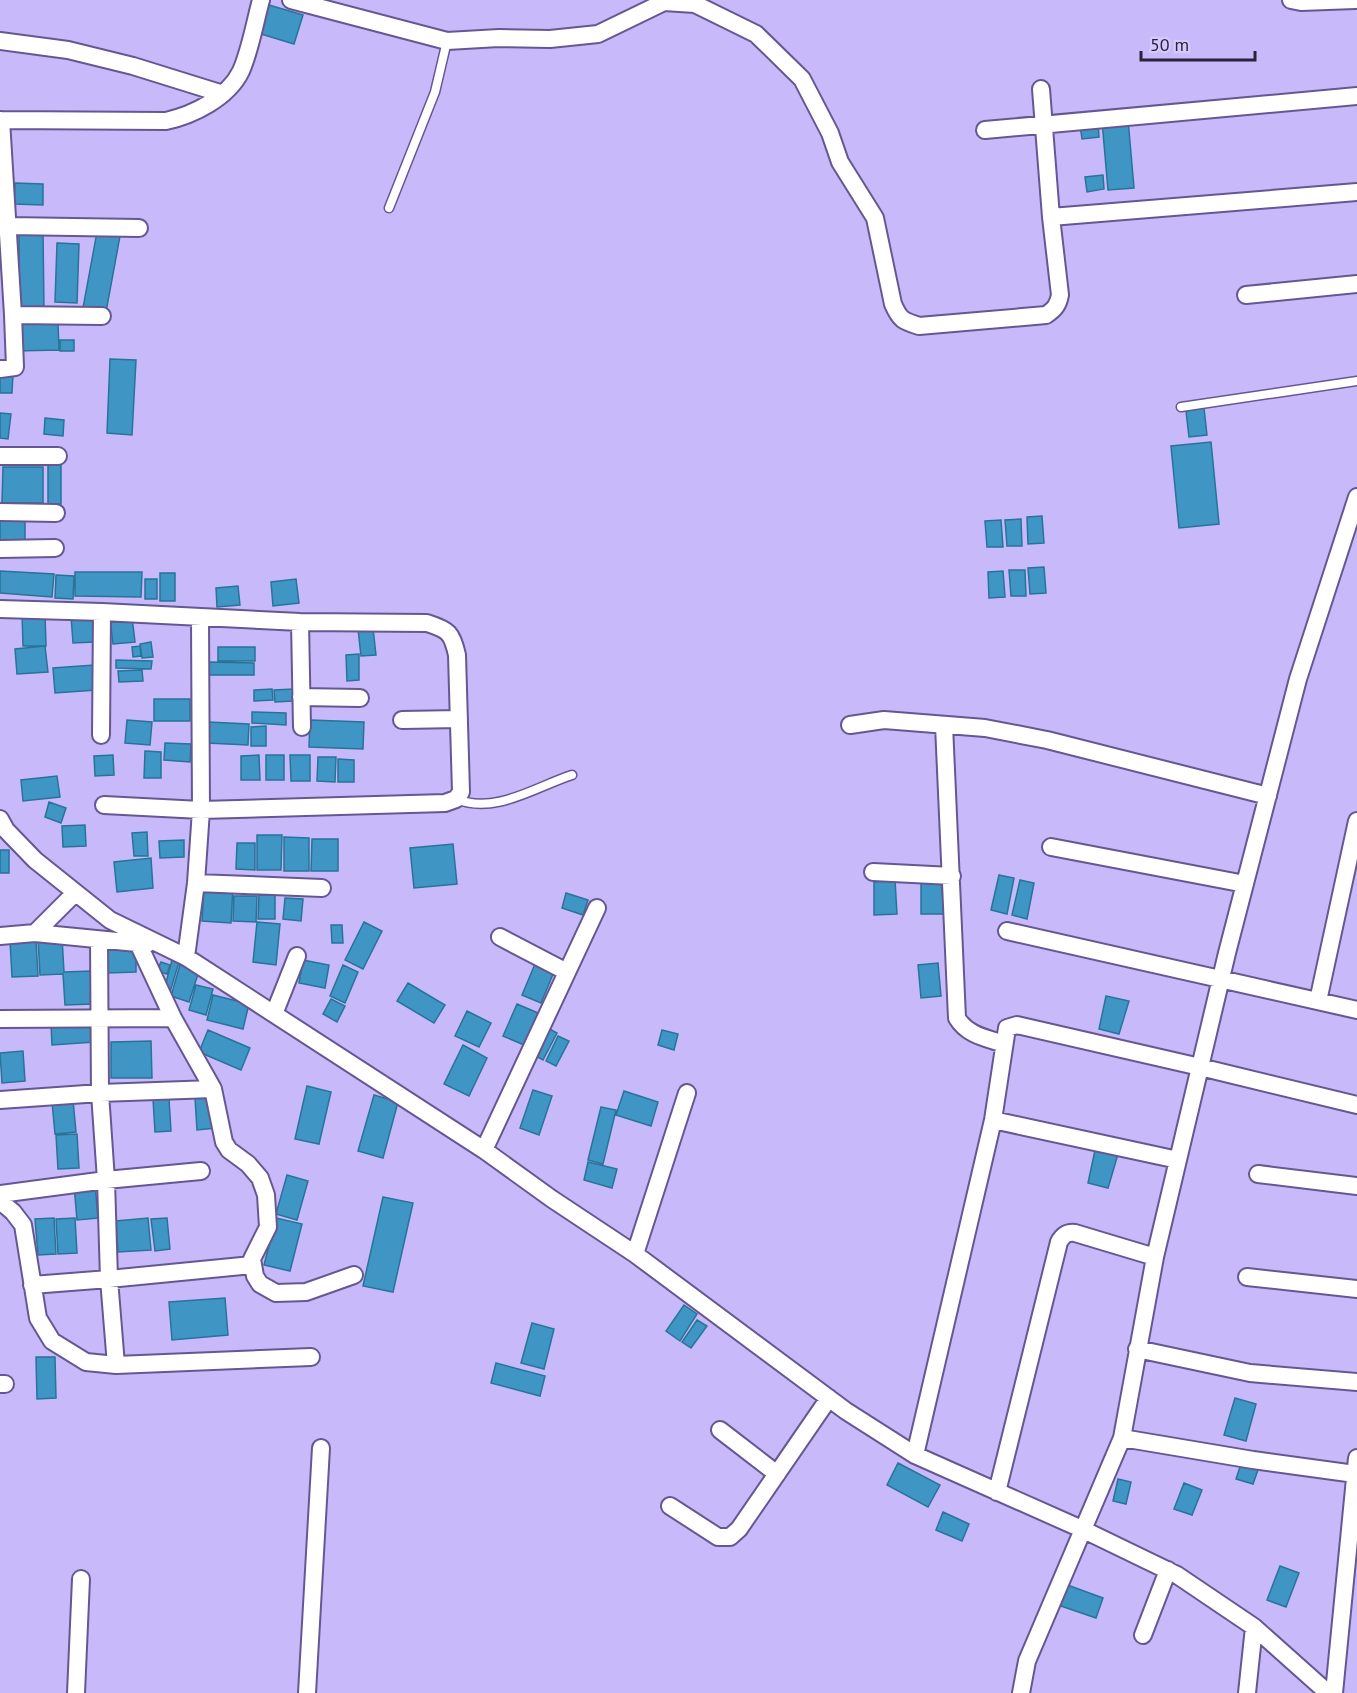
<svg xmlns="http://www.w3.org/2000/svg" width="1357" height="1693" font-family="'PT Sans',sans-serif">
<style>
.building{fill:#3f96c4;stroke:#297398;stroke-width:1.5}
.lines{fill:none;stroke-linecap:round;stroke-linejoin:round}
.service-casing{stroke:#665791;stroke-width:11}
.minor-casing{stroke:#665791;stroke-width:20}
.service{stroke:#fff;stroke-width:8}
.minor{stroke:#fff;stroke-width:16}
</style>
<rect width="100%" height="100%" fill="#c8b9fb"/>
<path class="building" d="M269 5 303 15 294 44 261 34Z
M1128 119 1134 188 1108 190 1102 121Z
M1098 123 1099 137 1082 139 1080 125Z
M1103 175 1104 189 1087 192 1085 177Z
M15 183 43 184V205L14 204Z
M19 231H43L44 311H19Z
M97 232 120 236 106 312 83 308Z
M57 243 79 244 77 303 55 302Z
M58 323 59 350 15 351V324Z
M60 340H74V351H60Z
M110 359 136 360 132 435 107 433Z
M0 374H13L12 393H0Z
M1204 408 1207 435 1189 437 1186 411Z
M0 413 11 414 8 439 0 438Z
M45 418 64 420 63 436 44 434Z
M1211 442 1219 524 1179 528 1171 446Z
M48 465H61V504H48Z
M3 467H43V503H2Z
M0 516H25V544H0Z
M1042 516 1044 543 1028 544 1027 517Z
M1021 519 1022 546H1007L1005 520Z
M1001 520 1003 547H987L985 521Z
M1044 567 1046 593 1030 594 1028 568Z
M1009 570H1025L1026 596H1011Z
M0 571 54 574 52 597 0 593Z
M1003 571 1005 597 989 598 988 572Z
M75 572H142L141 597 75 596Z
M160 573H175V601H160Z
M56 575 74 576 73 599 55 598Z
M145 579H157V599H145Z
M296 579 299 603 273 606 271 582Z
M238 586 240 605 217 607 216 588Z
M22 614H45L46 646H23Z
M92 614 94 642 73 643 71 616Z
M132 617 135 642 113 644 110 619Z
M373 628 376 655 361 656 358 629Z
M151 642 153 657 142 658 140 644Z
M45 646 48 672 17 674 15 649Z
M140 646 141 656 133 657 132 647Z
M218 647H255V661H218Z
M359 654V680L347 681 346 655Z
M116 660 152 661 151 669 116 668Z
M208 662 254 663V675H208Z
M94 665 96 690 55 693 53 668Z
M142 670 143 681 119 682 118 671Z
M272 689 273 700 254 701V690Z
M293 689V701L275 702 274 690Z
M154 699H190V721H154Z
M252 712 286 713V725L252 723Z
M127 720 152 722 150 745 125 743Z
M310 720 364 722 363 749 309 747Z
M208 722 249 724 248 745 207 743Z
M266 726V746H251V727Z
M165 743 191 744 190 762 164 760Z
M145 751 161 752V778H144Z
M113 755 114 775 95 776 94 756Z
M259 755 260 780H241V756Z
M266 755H284V780H266Z
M290 755H310V781H291Z
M318 757H336L335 782 317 781Z
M338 759 354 760V782H338Z
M57 776 60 797 23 801 21 780Z
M49 802 66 808 61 823 45 817Z
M85 825 86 846 63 847 62 826Z
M147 832 148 856H134L132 833Z
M257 835H282L281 870H257Z
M284 837 309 838V871H284Z
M312 839H338V871H311Z
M184 840V857L160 858 159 841Z
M237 843H255V870L236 869Z
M453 844 457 884 414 888 410 848Z
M0 850H9V873H0Z
M151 858 153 888 117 892 114 862Z
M999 875 1014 878 1007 914 991 910Z
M895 880 897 914 874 915V882Z
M941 880 944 914H921V882Z
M1020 880 1034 883 1027 919 1012 915Z
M204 886 233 887 231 923 202 921Z
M566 893 588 900 583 915 562 908Z
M259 895H275V919H258Z
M234 896H257L256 922 233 921Z
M285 898 303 899 301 921 283 919Z
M257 922 280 924 276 965 253 962Z
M364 922 382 931 363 969 345 960Z
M331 925H342L343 943H332Z
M62 937 64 972 92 971 93 1004 65 1005 63 974 40 975 38 939Z
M36 940 38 976 12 977 10 941Z
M106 945H136V972L107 973Z
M172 960 179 962 170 992 164 990Z
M303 960 329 965 325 988 299 983Z
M161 962 170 965 167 974 157 971Z
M938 963 941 996 921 998 918 965Z
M535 964 554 972 541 1003 522 995Z
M180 965 199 971 189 1002 171 996Z
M343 965 358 972 345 1003 330 996Z
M408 983 445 1005 434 1023 397 1001Z
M196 985 213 989 206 1015 189 1010Z
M213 995 249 1004 243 1029 207 1020Z
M1106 996 1129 1001 1119 1034 1099 1029Z
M331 999 345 1006 337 1022 323 1014Z
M517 1004 538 1013 524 1045 503 1036Z
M467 1011 491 1023 479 1047 455 1036Z
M93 1022 94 1042 52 1045 51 1024Z
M546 1027 557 1033 543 1060 532 1054Z
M208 1030 250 1048 241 1070 199 1052Z
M662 1030 678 1034 674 1050 658 1045Z
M558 1036 569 1041 556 1066 546 1061Z
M151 1041 152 1078H111V1042Z
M463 1045 487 1058 469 1096 444 1084Z
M23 1051 25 1081 2 1083 0 1053Z
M307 1086 331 1092 319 1144 295 1139Z
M533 1090 552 1096 539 1135 520 1128Z
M624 1091 658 1102 651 1126 616 1115Z
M374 1095 398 1102 383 1158 358 1151Z
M214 1097 216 1128 197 1130 195 1098Z
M153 1099H169L171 1131 155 1132Z
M73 1100 76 1132 55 1134 52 1102Z
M601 1107 616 1110 603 1164 588 1160Z
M77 1134 79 1168 58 1169 56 1135Z
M1095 1150 1118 1154 1108 1188 1088 1183Z
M588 1162 617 1169 612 1188 584 1180Z
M287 1175 308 1181 297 1220 276 1214Z
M95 1184 98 1218 77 1220 74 1185Z
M383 1197 413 1203 393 1292 363 1286Z
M54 1218 56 1254 38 1255 35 1219Z
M75 1218 77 1253 58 1254 56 1219Z
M148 1218 151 1250 118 1252 116 1221Z
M167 1218 170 1249 155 1251 151 1219Z
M276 1218 302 1224 290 1271 264 1265Z
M225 1298 228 1335 172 1340 169 1302Z
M684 1305 697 1314 680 1341 666 1331Z
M697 1320 707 1326 691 1348 682 1342Z
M532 1323 554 1329 544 1369 521 1363Z
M36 1357H55L56 1398 37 1399Z
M496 1363 545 1376 540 1396 491 1383Z
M1235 1398 1256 1404 1246 1441 1224 1435Z
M1242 1461 1259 1467 1253 1484 1236 1479Z
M898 1463 940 1485 928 1507 887 1485Z
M1118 1479 1131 1482 1126 1504 1113 1501Z
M1184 1483 1202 1490 1192 1515 1174 1509Z
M943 1512 969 1524 962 1541 936 1530Z
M1280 1566 1299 1573 1286 1607 1267 1600Z
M1062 1583 1103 1598 1096 1618 1055 1604Z"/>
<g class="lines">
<g class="service-casing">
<path id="service" d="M389 208 435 92 447 41
M1181 407 1357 381
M456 799C495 815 535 787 572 775"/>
</g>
<g class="minor-casing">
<path id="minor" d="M291 0 447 41 499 38 550 39 598 34 664 2 695 4 756 34 802 79 830 133 840 162 875 218 893 304C900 320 903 321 919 326L1046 315C1055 309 1058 305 1060 295L1051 217 1041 89
M1291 0 1301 2 1355 0
M0 41 68 50 133 66 223 94
M0 120 166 121C193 115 228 98 241 71 250 51 255 22 261 0
M985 130 1357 96
M1051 217 1357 192
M8 226 139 228
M1246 295 1357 284
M13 315 102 316
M0 369 15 367 13 315 1 120
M0 456H58
M0 512 56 513
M0 549 55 548
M0 609 102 612 300 622 427 623C449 630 452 633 457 655L461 792 456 799 445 803 201 810 104 805
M300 622 302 727
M301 697 360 698
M402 720 459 719
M850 725 884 720 985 728 1047 740 1268 796
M944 725 957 1018C967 1035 986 1038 1004 1044
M101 735 102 612
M0 819 6 830 35 860 110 920 186 957 484 1150 552 1199 635 1254 846 1411 915 1455 1084 1530 1177 1575 1254 1627 1328 1693
M1051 847 1245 884
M873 872 952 876
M196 883 322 888
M1007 931 1357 1010
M35 933 147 944
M0 936 35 933 74 894
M500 937 567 972
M99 941 100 1093 106 1180 109 1279 116 1365
M138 943 173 1018 213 1089 224 1142 229 1150 248 1164 260 1178 266 1195 268 1227 252 1259 255 1276 260 1284 276 1293 306 1292 354 1275
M186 957 196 883 201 810 200 618
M1318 1001 1357 821
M274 1014 297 956
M0 1019 173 1018
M0 1100 100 1093 213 1089
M993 1120 1178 1160
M484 1150 597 908
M1258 1174 1357 1186
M0 1194 106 1180 201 1171
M0 1201 13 1212 23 1225 38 1318 52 1341 86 1362 116 1365 311 1357
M635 1254 687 1093
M1247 1277 1357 1289
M32 1285 109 1279 252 1265
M1137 1349 1250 1373 1357 1382
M0 1384H5
M720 1430 777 1474
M1122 1438 1253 1460 1355 1474
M915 1455 993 1120 1007 1028 1017 1025 1200 1067 1357 1105
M997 1492 1059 1242C1063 1235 1067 1232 1075 1233L1155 1257
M670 1506 718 1537H730L739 1529 829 1398
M1143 1635 1168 1570
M76 1693 81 1579
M307 1693 321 1448
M1021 1693 1027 1661 1122 1438 1155 1257 1227 953 1298 679 1357 497
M1247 1693 1254 1627
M1334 1693 1357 1458"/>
</g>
<use href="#service" class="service"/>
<use href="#minor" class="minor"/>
</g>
<path d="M1141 51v9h114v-9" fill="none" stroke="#29233c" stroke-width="3"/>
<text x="1150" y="51" font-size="18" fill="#29233c" stroke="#d4c9fe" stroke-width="4.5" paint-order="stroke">50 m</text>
</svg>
